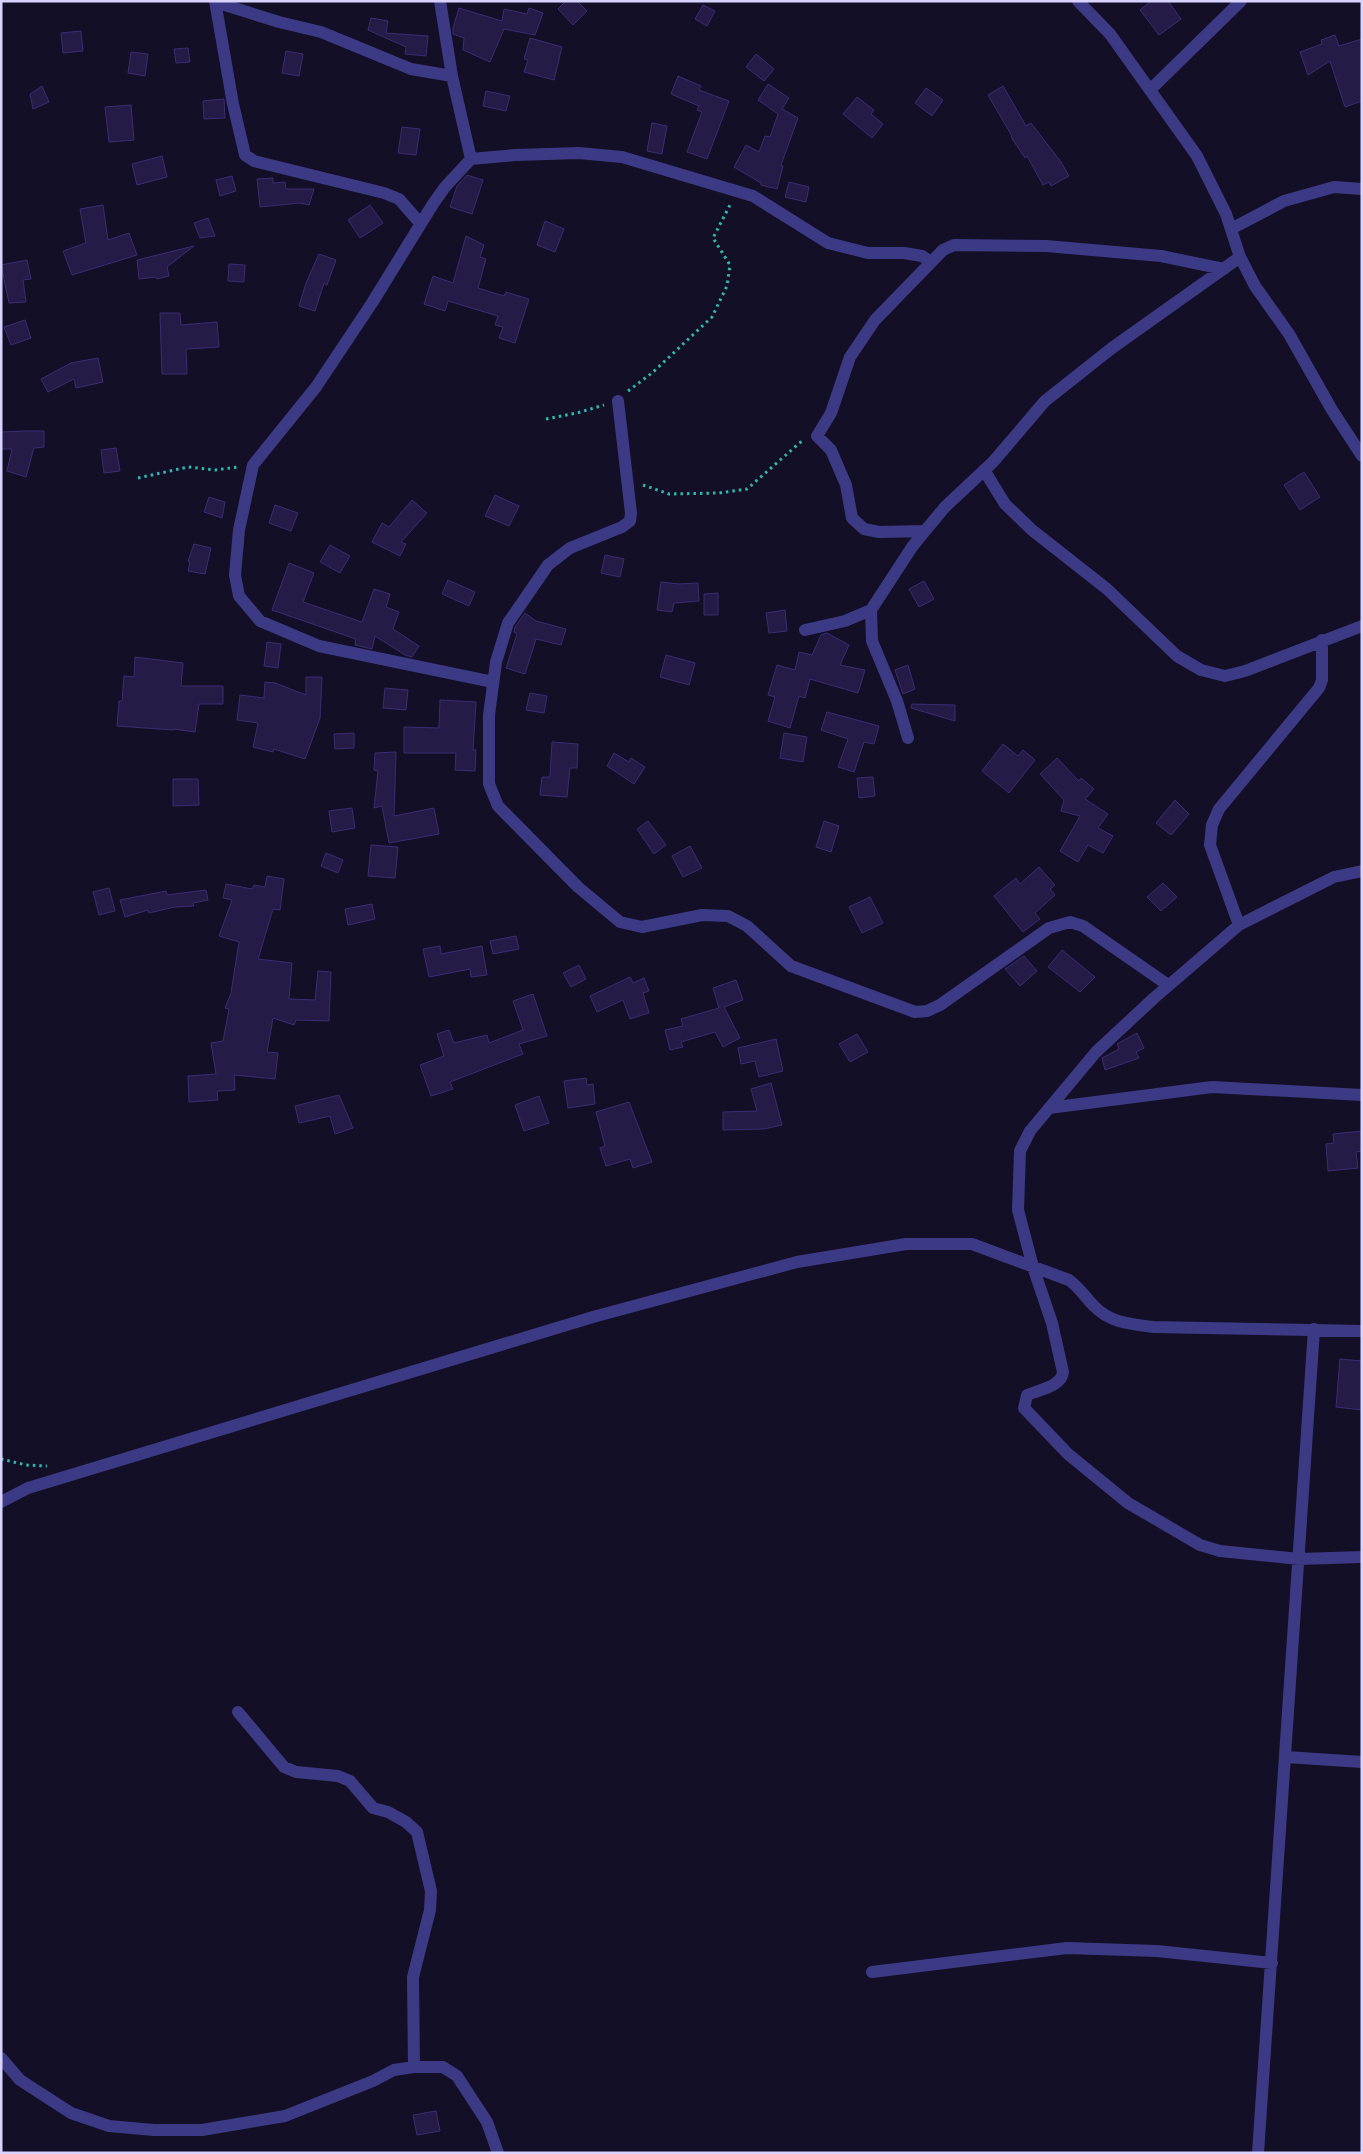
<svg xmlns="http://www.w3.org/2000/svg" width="1363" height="2154" font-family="'Work Sans',sans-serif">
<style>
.building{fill:#241b47;stroke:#3b2d73}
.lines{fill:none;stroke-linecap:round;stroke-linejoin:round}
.path{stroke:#2fb8b0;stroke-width:3;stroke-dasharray:2.5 4;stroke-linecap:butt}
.minor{stroke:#3d3a85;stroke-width:12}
</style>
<rect width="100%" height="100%" fill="#130f26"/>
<path class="building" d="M566 1H577L587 11 573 25 558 9Z
M1151 1H1168L1181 19 1159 35 1140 10Z
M703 5 715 11 707 26 695 19Z
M459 8 502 21 504 9 527 14 529 8 543 13 535 35 504 29 490 62 463 50 464 38 453 34V28Z
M371 18 388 21 386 33 428 36 426 56 405 54 406 47 368 30Z
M81 31 83 51 63 53 61 33Z
M1335 35 1339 46 1362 39V101L1345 107 1330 61 1308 75 1300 52 1322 44 1321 40Z
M530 38 562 47 554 80 524 72 528 60 524 59Z
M188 48 190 62 176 63 174 49Z
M286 51 303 54 299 76 282 73Z
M131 52 148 54 145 76 128 73Z
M756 54 774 69 764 81 746 67Z
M678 76 701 86 699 90 729 101 707 159 687 152 702 112 697 110 699 106 671 94Z
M768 84 789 98 782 109 798 118 781 165 783 166 777 189 761 185V183L734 167 746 145 759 152 765 136 770 137 778 114 758 100Z
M42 86 49 102 33 109 30 94Z
M1003 86 1026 126 1031 123 1061 162 1069 176 1051 186 1049 182 1043 185 1027 156 1025 158 1011 137 1012 136 988 95Z
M926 88 943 100 932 116 915 103Z
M486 91 510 96 506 111 483 106Z
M857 97 874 110 871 114 883 124 872 138 843 114Z
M224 99 225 118 204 119 203 101Z
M131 105 134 140 109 142 105 107Z
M652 123 667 126 662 154 647 151Z
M402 127 420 129 416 155 398 153Z
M162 156 167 177 137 185 132 164Z
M467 175 483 180 472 214 450 207 457 186Z
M232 176 236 191 220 196 216 180Z
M273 178V183L285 182 286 189H314L309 205 300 203 260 207 257 179Z
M789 182 809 187 806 202 785 197Z
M103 205 108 240 129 233 137 255 72 275 63 251 86 243 80 209Z
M370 205 383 223 360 238 348 220Z
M208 218 215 236 200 238 194 223Z
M545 221 564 229 555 252 537 245Z
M466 236 484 245 480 257 486 259 478 288 504 296 506 292 529 299 515 343 499 338 503 327 495 325 498 316 448 301 445 311 424 304 433 276 453 283Z
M194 246 167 267 169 276 157 279 156 277 139 279 137 260Z
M319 254 336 260 327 285 324 283 315 311 299 306 306 283Z
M27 260 31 279 23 280 26 302 9 303 1 265Z
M229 264 245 265 244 282 228 281Z
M160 313H180L181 325 217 322 219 347 186 349 187 374H162Z
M25 320 31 338 11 345 4 327Z
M98 358 103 382 76 388 74 379 48 392 41 379 71 363Z
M23 431H44V447L34 448 26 477 7 471 12 449H1V432Z
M116 448 120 471 104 473 101 450Z
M1304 472 1320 497 1300 510 1284 485Z
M495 495 519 506 509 526 485 516Z
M209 497 225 502 222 518 204 512Z
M412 500 427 513 401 542 406 544 400 556 372 542 382 523 389 527Z
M275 505 298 513 291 531 269 523Z
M194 544 211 548 205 574 188 571 190 562 188 561Z
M330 545 350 556 340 573 320 562Z
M605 555 624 559 620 577 601 573Z
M289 563 314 573 303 602 362 622 374 589 390 594 386 607 399 612 393 629 419 646 412 657 405 655 375 636 372 649 355 645 356 639 272 610Z
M448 580 475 592 469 606 442 594Z
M924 581 934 599 919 607 909 589Z
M661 582 679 584 698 583 699 601 674 603 672 612 657 610Z
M718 593V615H704V594Z
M785 610 787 631 769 633 766 613Z
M525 613 536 621 566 629 561 645 536 639 525 674 506 668 517 634 514 632 515 627Z
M827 633 849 645 840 665 865 670 858 693 810 679 805 698 799 696 790 728 768 721 775 697 768 695 777 665 795 670 799 652 812 655 821 635Z
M267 642 281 644 278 668 264 666Z
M666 655 695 663 689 685 660 677Z
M135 657 183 663 181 686H223V704H199L195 732 173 729V730L117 726 119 701H122L124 676 134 677Z
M908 665 915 689 903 694 895 670Z
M306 677H322L320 718 305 759 274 749 273 752 253 747 258 723 237 720 240 695 264 698 265 682 275 683 306 695Z
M385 688 408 690 406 710 383 708Z
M530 693 547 696 544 713 526 710Z
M440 700 476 702 473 750H476L475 771 455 770 456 753H404V727L439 728Z
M912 704 955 705V721L911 708Z
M827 712 879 726 874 744 864 742 854 772 838 767 848 739 821 730Z
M354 733V748L335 749 334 734Z
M784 733 807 737 803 762 780 758Z
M552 742 578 744 577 768H570L567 797 540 795 542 777H550Z
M1003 744 1018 756 1023 750 1035 760 1009 793 982 771Z
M396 752 394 816 434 808 439 834 389 843 382 806 374 808 378 771 374 770 375 753Z
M614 753 629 762 631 758 645 767 634 784 607 766Z
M1057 758 1079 781 1081 778 1094 789 1085 799 1108 814 1098 828 1113 836 1103 853 1088 845 1078 862 1060 851 1080 816 1061 811 1064 800 1040 774Z
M873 777 875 796 859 798 857 778Z
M173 779H198L199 805 173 806Z
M1175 800 1189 814 1171 835 1156 823Z
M352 808 355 828 332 832 329 811Z
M648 821 666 845 654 854 637 829Z
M824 821 839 826 831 852 816 847Z
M371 845 398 847 395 878 368 876Z
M690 846 702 868 683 877 672 856Z
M326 853 343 860 338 873 321 866Z
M1039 867 1055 885 1050 889 1055 895 1035 913 1040 919 1023 932 994 896 1016 878 1020 884Z
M267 876 284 879 280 910 273 909 258 959 292 963 289 999 315 1000 318 971 331 972 329 1021 296 1020 294 1025 273 1018 267 1052 278 1053 275 1079 234 1075 235 1090 217 1091 218 1100 189 1102 188 1076 216 1074 211 1043 223 1041 229 1009 225 1008 231 993 239 942 219 936 232 900 223 898 226 884 252 889 254 885 265 887Z
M1163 883 1177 897 1161 911 1147 897Z
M109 888 115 911 99 915 93 892Z
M206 890 208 900 193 903 194 906 175 907 149 913 148 910 125 917 120 900 166 891 167 895Z
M870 897 883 923 862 933 849 907Z
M372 904 375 919 348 925 345 909Z
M516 936 519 949 493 954 490 941Z
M440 946 441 954 482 946 487 975 471 977 470 969 429 977 423 949Z
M1062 950 1095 977 1080 992 1048 967Z
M1024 956 1037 971 1020 986 1005 969Z
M579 965 586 979 571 987 563 973Z
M630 977 633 983 644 978 649 991 643 993 649 1013 630 1019 623 1000 597 1012 590 996Z
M736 980 743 1000 724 1007 740 1038 723 1047 715 1032 681 1042 683 1047 670 1050 665 1030 683 1026 681 1019 719 1008 713 988Z
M533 994 547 1036 519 1044 523 1054 450 1082 453 1089 431 1096 420 1065 444 1056 437 1034 449 1030 454 1043 487 1035 489 1043 523 1030 513 1001Z
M1137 1033 1144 1048 1136 1052 1139 1058 1105 1070 1102 1058 1119 1049 1117 1044Z
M857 1034 868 1052 850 1062 839 1044Z
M776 1039 783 1071 759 1077 755 1061 741 1064 738 1048Z
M586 1078 587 1085 593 1084 595 1104 568 1108 564 1081Z
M771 1083 782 1125 764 1129 723 1130V1112L757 1111 751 1089Z
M339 1095 353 1128 335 1134 330 1116 299 1123 295 1106Z
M539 1096 549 1123 524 1131 515 1105Z
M629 1102 652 1162 633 1168 630 1159 606 1166 600 1148 605 1146 596 1112Z
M1362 1131V1151L1356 1152 1358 1168 1328 1171 1326 1144 1334 1143 1333 1134Z
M1340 1359 1362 1361V1410L1336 1407Z
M436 2111 440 2131 417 2135 413 2115Z"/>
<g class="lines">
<path class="path" d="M628 391 652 373 712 317 727 286 730 265 713 238 731 203
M546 419 577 413 604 405
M138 478 188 467 215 470 238 467
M643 485 669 494 719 493 747 489 803 440
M1 1459 26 1465 47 1466"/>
<path class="minor" d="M215 1 233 104 245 155 254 161 384 193 399 199 420 223
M440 1 452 76 471 159
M1078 1 1110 34 1197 156 1226 214 1240 257 1255 286 1289 334 1332 410 1362 456
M215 2 279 22 321 32 411 69 452 76
M1150 90 1241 1
M1231 229 1284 201 1334 187 1362 189
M618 401 631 513 630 521 622 527 570 548 548 565 508 623 496 662 489 715V784L498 806 578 887 620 922 642 927 702 915 728 916 747 926 791 966 915 1012 927 1011 940 1005 1049 928 1070 922 1083 926 1168 985
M984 470 1005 504 1032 530 1107 589 1177 656 1201 670 1225 676 1245 671 1362 626
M925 531 879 532 864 529 852 518 846 485 831 450 817 436 831 413 850 357 875 320 943 250 954 245 1046 246 1161 256 1224 269
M871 610 872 641 897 701 908 738
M805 630 845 621 871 610 912 547 925 531 945 507 993 462 1045 401 1112 348 1240 257
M493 682 319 646 260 621 239 596 235 575 239 530 253 465 316 387 372 303 433 204 445 187 471 159 515 155 579 153 622 157 753 196 828 243 868 253H904L922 256 931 262
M1362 871 1334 877 1239 925 1154 998 1096 1052 1030 1131 1020 1151 1018 1210 1033 1267 1052 1323 1063 1372C1062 1386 1039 1390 1027 1395L1024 1408 1068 1454 1128 1503 1200 1545 1220 1551 1299 1559 1362 1557
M1239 925 1210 845 1212 825 1219 809 1319 688 1322 680V640
M1049 1108 1212 1087 1362 1095
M1 1502 28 1488 593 1317 797 1262 906 1244H972L1069 1280C1080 1288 1085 1297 1094 1306 1110 1323 1131 1324 1153 1327L1362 1331
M238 1712 284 1767 296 1772 338 1776 350 1781 373 1808 388 1812 406 1822 417 1832 431 1891 430 1910 413 1977 414 2067
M1286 1757 1362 1762
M872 1972 1067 1948 1157 1951 1272 1963
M1 2058 20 2080 71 2113 109 2126 154 2130H202L285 2116 373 2081 394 2070 414 2067H443L457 2076 487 2122 498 2153
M1258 2153 1314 1329"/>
</g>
<rect width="1363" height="2154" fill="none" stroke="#d9d4ff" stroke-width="5"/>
</svg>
